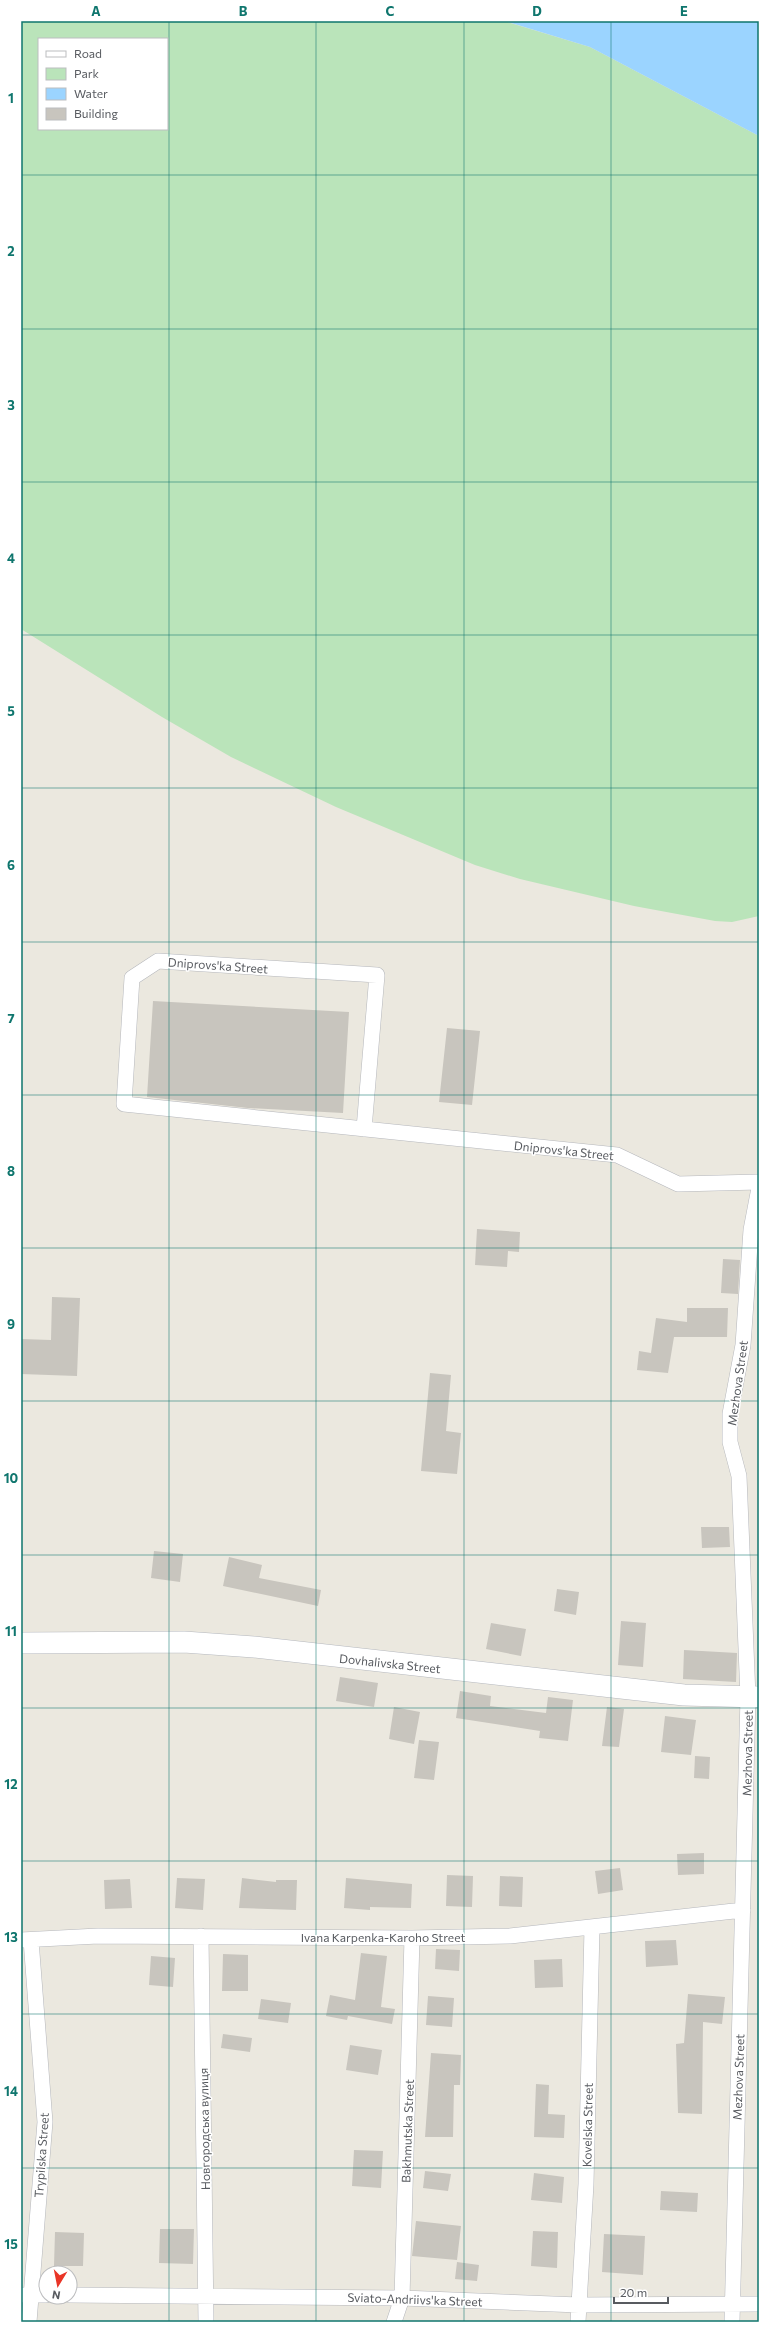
<svg xmlns="http://www.w3.org/2000/svg" width="780" height="2343" font-family="Commissioner,sans-serif">
<style>
.green{fill:#bae4ba;fill-rule:evenodd}
.water{fill:#9bd4ff}
.building{fill:#c8c5be}
.lines{fill:none;stroke-linecap:round;stroke-linejoin:round}
.street-casing{stroke:#b5b7bc;stroke-width:16}
.secondary-casing{stroke:#b5b8be;stroke-width:22}
.street{stroke:#fff;stroke-width:15}
.secondary{stroke:#fff;stroke-width:21}
.grid{fill:none;stroke:#0f766e;stroke-width:1;stroke-opacity:0.55}
.labels{text-anchor:middle;dominant-baseline:central;stroke-width:3;stroke-linejoin:round;paint-order:stroke}
.street-label{font-size:12px;fill:#585b60;stroke:#fff}
.neatline{fill:none;stroke:#0f766e;stroke-width:1.5}
.grid-label{font-size:13px;text-anchor:middle;font-weight:bold;fill:#0f766e}
</style>
<rect width="100%" height="100%" fill="#ebe8df"/>
<path class="green" d="M21 21H504L590 47 759 136V916L732 922 715 921 634 906 520 879 475 865 336 807 231 757 162 717 21 629ZM39 39H167V129H39Z"/>
<path class="water" d="M505 21H759V136L590 47Z"/>
<path class="building" d="M153 1001 349 1012 343 1113 248 1108 147 1097Z
M447 1028 480 1031 472 1105 439 1102Z
M477 1229 520 1232 519 1252 508 1251 507 1267 475 1265Z
M723 1259 740 1260 738 1294 721 1293Z
M52 1297 80 1298 77 1376 21 1374V1339L51 1340Z
M687 1308H728L727 1337H674L668 1373 637 1370 639 1351 651 1353 656 1318 687 1322Z
M430 1373 451 1375 446 1431 461 1433 457 1474 421 1471Z
M701 1527H729L730 1547 702 1548Z
M154 1551 183 1554 180 1582 151 1578Z
M229 1557 262 1565 259 1578 321 1590 318 1606 223 1586Z
M557 1589 579 1592 576 1615 554 1611Z
M621 1621 646 1623 643 1667 618 1665Z
M491 1623 526 1629 521 1656 486 1649Z
M684 1650 737 1653 736 1682 683 1679Z
M340 1677 378 1683 374 1707 336 1701Z
M460 1691 491 1696 490 1706 546 1713 548 1697 573 1700 568 1741 539 1738 540 1731 456 1718Z
M394 1707 420 1712 414 1744 389 1739Z
M607 1707 624 1709 619 1747 602 1746Z
M665 1716 696 1720 691 1755 661 1752Z
M419 1740 439 1742 434 1780 414 1778Z
M695 1756 710 1757 709 1779 694 1778Z
M704 1853V1874L678 1875 677 1854Z
M620 1868 623 1890 598 1894 595 1871Z
M447 1875 473 1876 472 1907 446 1906Z
M500 1876 523 1877 522 1907 499 1906Z
M177 1878 205 1879 203 1910 175 1908Z
M242 1878 276 1882V1880H297L296 1910 239 1908Z
M346 1878 412 1884 411 1908 370 1907V1910L344 1908Z
M130 1879 132 1908 105 1909 104 1880Z
M676 1940 678 1965 646 1967 645 1941Z
M436 1949 460 1950 459 1971 435 1969Z
M361 1953 387 1956 381 2007 395 2009 392 2024 348 2016 347 2020 326 2016 330 1995 355 2000Z
M223 1954 248 1955V1991H222Z
M151 1956 175 1958 173 1987 149 1985Z
M562 1959 563 1987 535 1988 534 1960Z
M688 1994 725 1997 722 2024 703 2022 702 2114 678 2113 676 2044 684 2043Z
M428 1996 454 1998 452 2027 426 2025Z
M261 1999 291 2003 288 2023 258 2019Z
M223 2034 252 2038 250 2052 221 2048Z
M350 2045 382 2050 378 2075 346 2070Z
M431 2053 461 2055 460 2085H454L453 2137H425Z
M536 2084 549 2085 548 2114 565 2115 564 2138 534 2137Z
M354 2150 383 2151 381 2188 352 2186Z
M425 2171 451 2174 448 2191 423 2188Z
M534 2173 564 2177 562 2203 531 2200Z
M661 2191 698 2193 697 2212 660 2210Z
M416 2221 461 2226 457 2260 412 2256Z
M160 2229H194L193 2264 159 2263Z
M533 2231 558 2232 557 2268 531 2266Z
M55 2232 84 2233 83 2266H54Z
M604 2234 645 2236 643 2275 602 2272Z
M457 2262 479 2265 477 2281 455 2279Z"/>
<g class="lines">
<g class="street-casing">
<path id="street" d="M364 1129 377 975 158 961 132 978 124 1104 617 1155 678 1184 759 1182
M201 1936 206 2322
M21 1940 98 1936 412 1938 510 1936 743 1910
M21 2295H46
M70 2295 402 2298 579 2305 759 2304
M29 2322 45 2122 31 1940
M394 2322 402 2298 412 1938
M578 2322 586 2184 592 1928
M732 2322 748 1697 739 1476 730 1442V1414L743 1345 751 1230 759 1188"/>
</g>
<g class="secondary-casing">
<path id="secondary" d="M21 1643 184 1642 254 1647 684 1695 759 1697"/>
</g>
<use href="#street" class="street"/>
<use href="#secondary" class="secondary"/>
</g>
<path class="grid" d="M169 21V2322M316 21V2322M464 21V2322M611 21V2322M21 175H759M21 329H759M21 482H759M21 635H759M21 788H759M21 942H759M21 1095H759M21 1248H759M21 1401H759M21 1555H759M21 1708H759M21 1861H759M21 2014H759M21 2168H759"/>
<g class="labels">
<g class="street-label">
<text transform="translate(218 965) rotate(4)">Dniprovs'ka Street</text>
<text transform="translate(564 1150) rotate(6)">Dniprovs'ka Street</text>
<text transform="translate(737 1383) rotate(-82)">Mezhova Street</text>
<text transform="translate(390 1663) rotate(6)">Dovhalivska Street</text>
<text transform="translate(747 1753) rotate(-89)">Mezhova Street</text>
<text x="383" y="1937">Ivana Karpenka-Karoho Street</text>
<text transform="translate(738 2077) rotate(-88)">Mezhova Street</text>
<text transform="translate(587 2125) rotate(-89)">Kovelska Street</text>
<text transform="translate(204 2129) rotate(-91)">Новгородська вулиця</text>
<text transform="translate(407 2131) rotate(-88)">Bakhmutska Street</text>
<text transform="translate(41 2155) rotate(-86)">Trypilska Street</text>
<text transform="translate(415 2299) rotate(2)">Sviato-Andriivs'ka Street</text>
</g>
</g>
<rect width="780" height="2343" fill="none" stroke="#ffffff" stroke-width="44"/>
<rect x="38" y="38" width="130" height="92" fill="#ffffff" stroke="#bcbdbf"/>
<rect x="46" y="51" width="20" height="6" fill="#ffffff" stroke="#bcbdbf"/>
<text x="74" y="58" font-size="12" fill="#585b60">Road</text>
<rect x="46" y="68" width="20" height="12" fill="#bae4ba" stroke="#bcbdbf"/>
<text x="74" y="78" font-size="12" fill="#585b60">Park</text>
<rect x="46" y="88" width="20" height="12" fill="#9bd4ff" stroke="#bcbdbf"/>
<text x="74" y="98" font-size="12" fill="#585b60">Water</text>
<rect x="46" y="108" width="20" height="12" fill="#c8c5be" stroke="#bcbdbf"/>
<text x="74" y="118" font-size="12" fill="#585b60">Building</text>
<g transform="translate(58 2285) rotate(190)"><circle r="19" fill="#ffffff" stroke="#bcbdbf"/>
<path d="M0-3L7 15L0 10L-7 15Z" fill="#e93527"/>
<text y="-6" font-size="11" font-weight="bold" text-anchor="middle" fill="#585b60">N</text>
</g>
<path d="M614 2297v6h54v-6" fill="none" stroke="#585b60" stroke-width="2"/>
<text x="620" y="2297" font-size="12" fill="#585b60" stroke="#ffffff" stroke-width="3" paint-order="stroke">20 m</text>
<rect x="22" y="22" width="736" height="2299" class="neatline"/>
<g class="grid-label">
<text x="96" y="16">A</text>
<text x="243" y="16">B</text>
<text x="390" y="16">C</text>
<text x="537" y="16">D</text>
<text x="684" y="16">E</text>
<text x="11" y="103">1</text>
<text x="11" y="256">2</text>
<text x="11" y="410">3</text>
<text x="11" y="563">4</text>
<text x="11" y="716">5</text>
<text x="11" y="870">6</text>
<text x="11" y="1023">7</text>
<text x="11" y="1176">8</text>
<text x="11" y="1329">9</text>
<text x="11" y="1483">10</text>
<text x="11" y="1636">11</text>
<text x="11" y="1789">12</text>
<text x="11" y="1942">13</text>
<text x="11" y="2096">14</text>
<text x="11" y="2249">15</text>
</g>
</svg>
